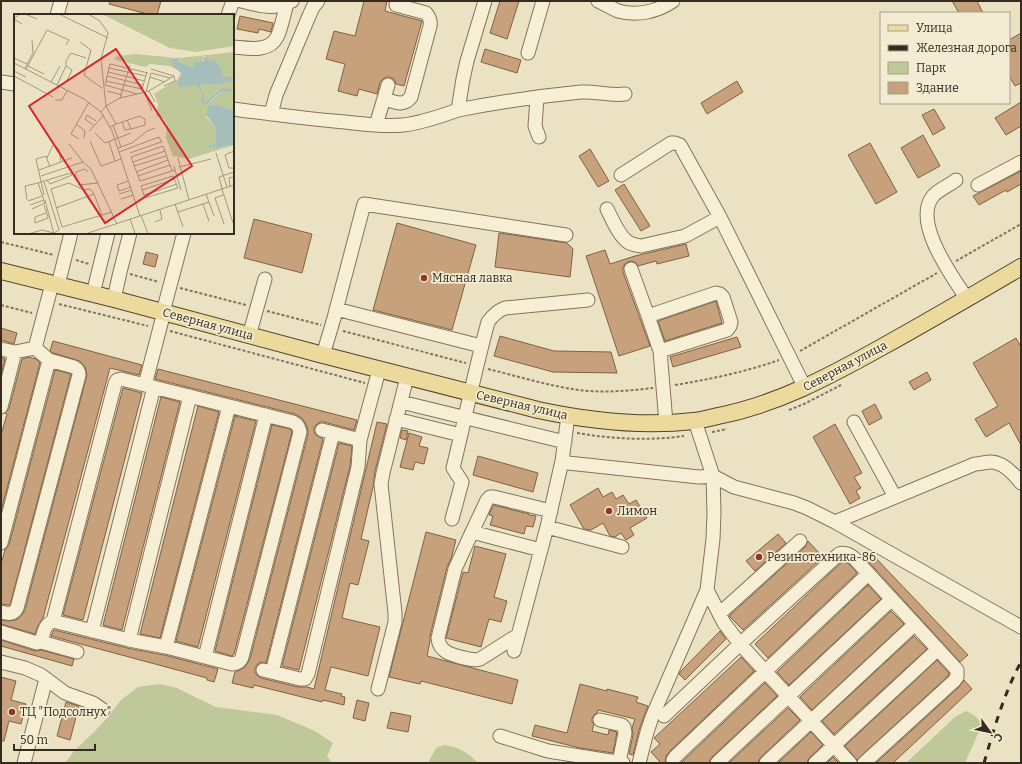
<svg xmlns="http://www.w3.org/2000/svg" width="1022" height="764" font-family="Bitter,serif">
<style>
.green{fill:#bec898}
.building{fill:#c6a17b;stroke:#816143}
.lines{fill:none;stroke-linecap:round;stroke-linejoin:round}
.minor-casing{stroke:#84745b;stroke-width:15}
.major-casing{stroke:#52422f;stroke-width:18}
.path{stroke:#84745b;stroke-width:2;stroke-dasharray:3 2;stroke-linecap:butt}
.minor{stroke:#f6efd5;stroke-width:13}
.major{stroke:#ecda9d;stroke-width:16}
.rail{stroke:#352b1e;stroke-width:3;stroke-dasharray:7 7;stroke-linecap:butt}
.poi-dot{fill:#8e372f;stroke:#f3ecd2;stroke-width:1.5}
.labels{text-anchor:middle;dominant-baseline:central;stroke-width:3.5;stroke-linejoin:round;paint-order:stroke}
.poi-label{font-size:12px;fill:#352b1e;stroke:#f3ecd2;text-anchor:start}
.street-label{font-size:12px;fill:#352b1e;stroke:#f3ecd2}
.inset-road{fill:none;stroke:#a29981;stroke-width:1}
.view{fill:#d62828;fill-opacity:0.15;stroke:#d62828;stroke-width:2}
.inset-edge{fill:none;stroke:#352b1e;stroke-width:2}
</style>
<rect width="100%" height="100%" fill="#ebe2c3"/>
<path class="green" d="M160 684 177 688 195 697 216 707 277 715 315 731 333 743 327 756 332 763H65L74 751 94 732 108 717 121 700 138 687Z
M966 711 974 715 979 720 981 727 965 763H906L955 717Z
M444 745C457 746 469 753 478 763H428L436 748Z"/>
<path class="building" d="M110 1H161L157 15H151L109 4Z
M364 1H387L385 11 422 21 404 86 396 84 394 79 390 77H387L383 79 380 82 377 94 359 89 357 96 338 91 345 64 326 59 334 31 355 36Z
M500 1H519L507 39 490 33Z
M952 1H977L983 13H959Z
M240 16 273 23 271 32 259 29 258 33 237 29Z
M1021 33V83L1015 86 1009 76V40Z
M485 49 521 60 517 73 481 62Z
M737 81 743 92 707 114 701 103Z
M1021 102V126L1006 135 995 118Z
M934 109 945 128 933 135 922 115Z
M923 135 940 166 918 178 901 148Z
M870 143 897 192 876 204 848 155Z
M590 149 609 181 598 187 579 156Z
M1021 171V184L1007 192 1006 190 979 205 973 196Z
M624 184 650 226 641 231 615 190Z
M254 219 312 234 302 273 244 258Z
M397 223 476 245 452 330 373 310Z
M499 233 567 243 573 249 570 277 495 267Z
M686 244 689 256 657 264 656 261 638 266 636 263 632 261 628 262 625 264 623 268V272L650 346 619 356 586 256 605 250 610 264 635 256Z
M146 252 158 255 155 267 143 264Z
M716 301 722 323 665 341 658 321Z
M1 328 17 333 14 344 1 340Z
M500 336 554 351 611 352 617 373 553 372 494 356Z
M737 337 741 347 673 367 670 357Z
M1016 338 1021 347V445L1009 423 986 437 975 419 998 406 973 363Z
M53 341 142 365 139 375 110 368 43 618 38 626 35 634 1 624V620L8 621 16 620 21 616 25 610 87 375 85 367 80 361 53 353 50 351Z
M1 357 5 359 1 375Z
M29 357 36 359 40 363 1 511V435L7 414 5 413 9 409 22 359Z
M158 369 357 420 354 430 324 422H320L316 425 314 428V432L316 435 323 439 266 663 260 662 257 665 255 668V673L258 676 261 678 298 687H307L314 689 377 422 387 424 375 471 373 487 361 539 369 541 358 585 350 583 342 618 380 627 368 676 331 667 325 690 342 694 341 696 345 697 344 705 323 700 322 702 254 685 253 688 232 683 235 672 240 670 245 667 250 659 308 434V430L306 424 302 418 295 414 155 379Z
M55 370 71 374 10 605H8L1 604V564L5 550 9 545Z
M927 372 931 380 914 390 909 382Z
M123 388 142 393 83 620 63 615Z
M161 397 180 402 122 630 103 625Z
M875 404 882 418 869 425 862 411Z
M198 406 219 412 160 638 140 634Z
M235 416 256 421 198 647 176 641Z
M835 424 862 473 854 477 861 488 856 491 860 498 850 504 813 437Z
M272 425 290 429 292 432 234 654 232 656 215 651Z
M402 430 408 431 406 440 400 438Z
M409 433 422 437 419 446 428 448 424 464 415 462 413 470 400 467Z
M339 443 352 446 350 466 299 670 282 666Z
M478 456 538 473 533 492 473 475Z
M598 488 603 497 612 492 616 499 623 495 629 504 636 500 647 518 630 528 634 535 626 540 621 533 615 537 610 536 603 523 591 530 584 529 570 505Z
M493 505 529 514V515L536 516 533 527 526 526 524 534 490 525 493 516 489 515Z
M426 532 456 540 451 559 447 567 430 636V641L427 656 518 680 512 704 421 681 420 684 389 677Z
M778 534 786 543 755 571 746 561Z
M808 541 823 557 743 630 729 616 805 547Z
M475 546 506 554 494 597 507 601 501 622 489 619 481 647 446 638 463 572 468 573Z
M871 553 968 655 960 662 865 558Z
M843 561 849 564 857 573 768 658 755 644Z
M868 585 881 599 789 685 777 672Z
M891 611 904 624 812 710 800 697Z
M54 630 127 648 164 655 218 669 214 682 207 680V678L51 636Z
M720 631 726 639 685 680 679 674 681 671Z
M914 636 927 649 834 734 822 721Z
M1 640 35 651 41 650 74 659 72 666 1 646Z
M741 657 754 671 670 751 666 756 665 763H661L651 752 660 744 654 738Z
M937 660 949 673 948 676 857 760 845 746Z
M1 677 16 681 11 700 26 704 21 724 9 721 4 741H1Z
M964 680 972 689 893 763H876L959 687Z
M765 683 777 696 712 757 710 760 709 763H681Z
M580 684 607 691V689L638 697 636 702 648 706 639 730 633 755 629 754 633 735 632 728 635 719 598 710 597 713 594 715 592 718V722L594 724 592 731 608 735 609 730 617 732 613 753 580 748 532 736 535 725 567 733Z
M357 700 369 703 365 721 353 718Z
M66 702 79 706 70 740 57 736Z
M788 708 800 720 761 757 759 760 758 763H729Z
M391 712 411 716 408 732 387 728Z
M811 732 823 745 810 757 808 760 807 763H778Z
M833 757 839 763H827Z"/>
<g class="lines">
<g class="minor-casing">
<path id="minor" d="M241 1C259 5 275 11 292 1
M598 1C605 4 611 8 618 11 637 16 657 12 673 1
M57 15 61 1
M228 15 233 1
M233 47C247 48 269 53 277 37 281 30 284 13 287 4
M528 53 543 1
M1 82 15 84
M537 98 535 126 539 137
M384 99C394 102 404 107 411 97L430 26C431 21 430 18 426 13L396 5
M233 109C270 114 307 119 345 122 364 124 384 127 403 125 422 123 441 116 458 110L463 79 467 61 485 1
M458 110C499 102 540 96 581 92 596 91 609 96 625 94
M271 114 276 95 309 16 313 7 318 1
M376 125 388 85
M621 175 671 143H675L680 145 720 217 805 388
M956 180C950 185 938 190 933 196 912 222 952 276 967 299
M978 185 1021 162
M607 209C612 219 619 236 628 242 632 245 637 245 641 246L685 236 720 217
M631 269 648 316 660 351 666 423
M58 285 71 233
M93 294 108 233
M114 299 120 272 130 233
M336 309 481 346
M163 312 184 233
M648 316 716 293 720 294 723 297 731 322 730 326 727 330 660 351
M249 336 265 279
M35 348 52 284
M1 349 15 352 35 348
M323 355 334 318 364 204 566 235
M145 385 164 312
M401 402 565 442
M1 407 15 352
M568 416 562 461 568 463 699 477 713 476 714 513 713 539 707 590 724 623 740 644 850 763
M396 419 461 435
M695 421 713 476 734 487 794 503 807 508 835 522 1021 627
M854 422 895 497
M322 430 360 440
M452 519 462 482 453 468C465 419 475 370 488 322 493 315 497 311 505 308L588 300
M835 522 975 464C980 464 986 462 991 462 1003 462 1014 474 1021 483
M547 527 622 547
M472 532 487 500 490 497H494L551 511
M1 543 49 360
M1 612C8 614 13 615 17 608L79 375C79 371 78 369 74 367L49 360 35 348
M719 614 800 541
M53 621 115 384 117 380 121 379 293 422C298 425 299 427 300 432L242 657C240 662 238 663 232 664L166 647 129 640 53 621C44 625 44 632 41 642L77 652
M92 631 154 387
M1 632 37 643 41 642
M518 635 480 659C475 661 470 659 464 658 452 655 439 652 438 638L455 569 472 532 541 550
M129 640 190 396
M166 647 229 406
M514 651 547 527 562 461
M205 657 266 415
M1 662 25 668 41 675 65 693 93 703 103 710
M263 670 300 679H305L308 674 358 467 360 440 379 370
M272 672 333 433
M378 689 395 622V613L381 484 383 473 407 377
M664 716 740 644 839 554C845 552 849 554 854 558L957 670V677L954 681 864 763
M600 720 622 725 624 727 625 733 619 762
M500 736 548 751 623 763
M24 763 46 679
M639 763 647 732 652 717 707 590
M673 763V760L675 757 868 574
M717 763 892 599
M766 763 915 624
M815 763 938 649"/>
</g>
<g class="major-casing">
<path id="major" d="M1 271 114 299 323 355 538 410C589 421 641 427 694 421 702 420 710 418 718 416 778 404 828 377 882 347 929 321 975 294 1021 267"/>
</g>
<path class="path" d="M1 242 54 255
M76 260 89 264
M956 261 1021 224
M130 274 159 282
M180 288 246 305
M59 304 148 326
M1 305 32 313
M267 311 321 325
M170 331 365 383
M343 331 466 363
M800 351 937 273
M488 369C517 376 549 386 579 390 603 393 628 391 653 388
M675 385C711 379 745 372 779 360
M789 410 804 404 841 385
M712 432 727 429
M577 433C613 439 648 441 684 436"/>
<use href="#minor" class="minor"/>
<use href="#major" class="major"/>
<path class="rail" d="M984 763C994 729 1004 693 1021 662"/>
</g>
<g class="poi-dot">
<circle cx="424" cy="278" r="4"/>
<circle cx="609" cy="511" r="4"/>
<circle cx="759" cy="557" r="4"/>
<circle cx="12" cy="712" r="4"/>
</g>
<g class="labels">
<g class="poi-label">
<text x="432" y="278">Мясная лавка</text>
<text x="617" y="511">Лимон</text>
<text x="767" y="557">Резинотехника-86</text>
<text x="20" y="712">ТЦ "Подсолнух"</text>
</g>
<g class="street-label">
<text transform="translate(208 324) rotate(15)">Северная улица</text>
<text transform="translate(845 366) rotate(-28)">Северная улица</text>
<text transform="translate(522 405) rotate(13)">Северная улица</text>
</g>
</g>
<g transform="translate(14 14)">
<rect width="220" height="220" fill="#ebe2c3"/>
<path d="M88 0H220V32L182 38 156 34ZM220 38 219 63H209L206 51 193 46 192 42 187 43 190 44 188 48H184L183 45 179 53 165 48 164 44H157L168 60 167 63 163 67 169 72 183 71 188 81 190 90 196 88 207 77H215L220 80V95L216 97 200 90 194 92 192 103 202 114V126L197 133 200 136 201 129 205 135 209 132 220 131 175 145 159 142 152 124 153 111 150 105 142 102 144 90 140 80 164 65 167 58 156 52 136 50 131 53 102 46 100 43 120 40 165 44ZM210 67H220V77L204 76 191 88 186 70 200 71Z" fill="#bec898"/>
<path d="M187 43H193V46L201 47 207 52 205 53 208 55 209 63H220V67L200 71 186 70 191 88 207 74 217 75 220 80 215 77H207L192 91 188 88V81L183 71 165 73 163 68 168 60 158 51 156 45 164 44 165 48 179 53 182 45 184 48 190 47V44ZM200 90 216 96 220 95V131L209 132 204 135 201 129V136L197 133V137L193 127 197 133 202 126V114L192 101 194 92Z" fill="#a5beb9"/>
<path class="inset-road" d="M6 0 0 5 8 10M11 0 23 5M45 0 94 24M74 0 86 7 94 19 87 45 92 92 87 98M66 28 77 36 70 61 88 74M0 44 13 50M0 49 70 85 87 98 98 117 126 202M14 52 30 60M52 52V47L57 39 72 44M11 54 19 39 18 26M95 54 132 62M12 55 33 16 55 26 52 31M137 55 160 62M0 57 12 63M94 58 131 67M0 62 39 83M93 62 129 71M136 63 151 68M92 67 128 75 133 58M37 68 46 52M43 71 52 52 58 56 53 67M93 77 108 81M135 77 141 88M133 78 160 62 161 67 150 72M131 79 138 97M123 80 91 71 96 50 134 59M106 84 132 78 137 59 156 64M41 86H48L53 77M113 106 117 115 131 111V105L125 102M108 108 111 116 117 115M62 110 71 117 70 124M102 110 126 102M79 111 71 105 73 101 82 107M99 111 107 133M96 113 102 110 92 92 106 84 116 51M75 117 90 101M81 119 91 129 117 119M65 125 57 120 75 88M76 127 87 152 107 145M95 128 101 147M55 130 69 148M104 134 118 129 133 117 141 114M220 137 211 141 215 154H220M105 138 145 123 148 129M116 139 147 128M202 139 213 173M33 144 39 131 45 135 47 148M164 144 175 186M119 148 151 137M120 152 152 142M165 153 197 145M25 156 58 144M161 156 167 176M158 157 149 132 117 143 126 167 161 156 160 152M122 158 154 146M27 162 69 148 77 155 103 210M124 162 156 151M159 162 164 174 131 184 127 172ZM62 163V158L71 155 74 158M114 167 103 171 105 177 117 173M64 171 84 169M216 172 215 164 220 163M208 175 219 209M208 175 205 163 220 158M70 176 76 175 80 180M128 176 161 165M105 180 118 176M192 180 200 202M30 181 22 145 32 142 36 153M130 181 163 170M209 181 201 184 210 210M73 182 70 176 55 169 37 175 48 213 98 198M107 185 119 181M13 186 11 172 24 169M31 186 40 220M14 187 28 182M161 190 169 213M189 190 195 207M16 191 30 186M30 191 34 203V204L21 209V203L32 199M42 194 80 180 88 201M18 195 31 189 24 169 56 159 58 161 36 170 33 166M164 198 195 188M127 201 134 220M116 205 121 219 118 220M141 208 148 205 146 196M14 220 28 216 40 219 45 216 30 168M71 220 220 171"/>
<path class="view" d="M102 35 178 152 91 209 15 92Z"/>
<rect width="220" height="220" class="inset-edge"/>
</g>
<rect width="1022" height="764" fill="none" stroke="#352b1e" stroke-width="4"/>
<rect x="880" y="12" width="130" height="92" fill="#f3ecd2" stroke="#a79f8a"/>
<rect x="888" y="25" width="20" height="6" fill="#ecda9d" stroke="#a79f8a"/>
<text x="916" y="32" font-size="12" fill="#352b1e">Улица</text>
<rect x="888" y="45" width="20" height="6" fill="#352b1e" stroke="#a79f8a"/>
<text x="916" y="52" font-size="12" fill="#352b1e">Железная дорога</text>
<rect x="888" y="62" width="20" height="12" fill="#bec898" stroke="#a79f8a"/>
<text x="916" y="72" font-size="12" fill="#352b1e">Парк</text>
<rect x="888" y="82" width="20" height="12" fill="#c6a17b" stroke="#a79f8a"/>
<text x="916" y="92" font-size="12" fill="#352b1e">Здание</text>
<g transform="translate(990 732) rotate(123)" stroke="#f3ecd2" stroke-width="3" paint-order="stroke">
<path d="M0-3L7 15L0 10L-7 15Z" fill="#352b1e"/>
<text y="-6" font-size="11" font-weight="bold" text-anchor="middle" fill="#352b1e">С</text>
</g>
<path d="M14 744v6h81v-6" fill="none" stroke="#352b1e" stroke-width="2"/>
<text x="20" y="744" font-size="12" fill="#352b1e" stroke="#f3ecd2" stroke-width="3" paint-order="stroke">50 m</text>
</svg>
